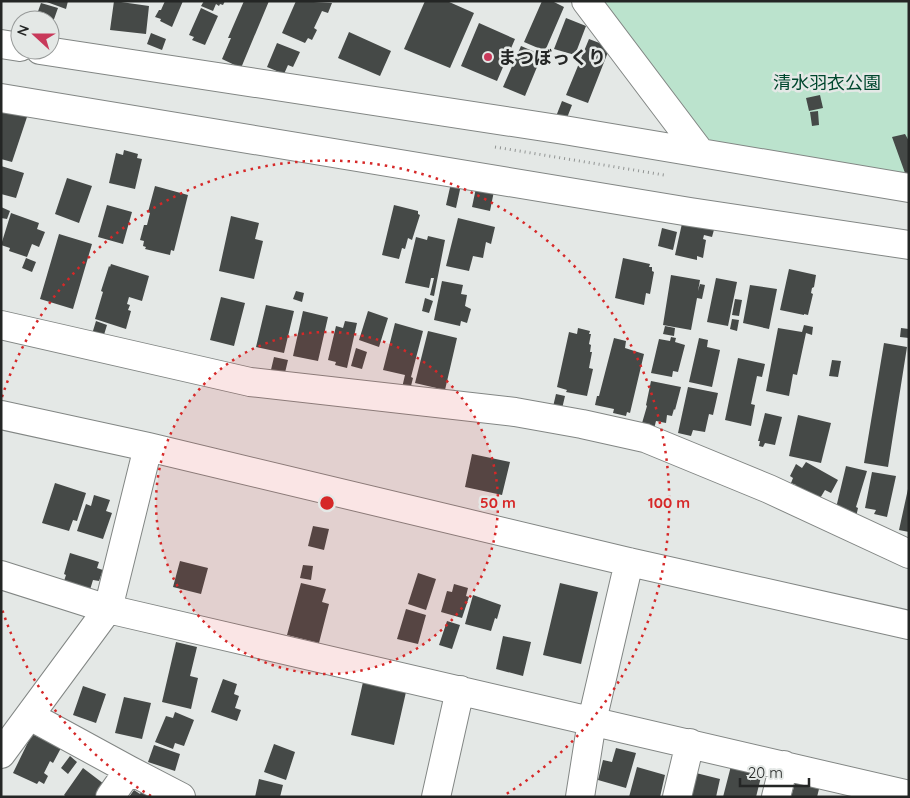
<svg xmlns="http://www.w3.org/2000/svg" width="910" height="798" font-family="Quicksand,'Noto Sans JP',sans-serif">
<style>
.green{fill:#bbe3cd}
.building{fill:#454947}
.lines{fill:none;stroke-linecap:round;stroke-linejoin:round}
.minor-casing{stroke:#828684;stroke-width:30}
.path{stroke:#919493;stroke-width:3;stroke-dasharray:1 4;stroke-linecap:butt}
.minor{stroke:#fff;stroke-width:28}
.ring{fill:none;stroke:#d62828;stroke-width:2.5;stroke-dasharray:2.5 5}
.poi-dot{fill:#c8395a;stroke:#e4e8e6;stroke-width:2}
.labels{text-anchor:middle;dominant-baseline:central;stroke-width:5;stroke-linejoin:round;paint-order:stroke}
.poi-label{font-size:18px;font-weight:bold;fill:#242625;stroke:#e4e8e6;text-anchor:start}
.park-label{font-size:18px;fill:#00472e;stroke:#e4e8e6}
.centre{fill:#d62828;stroke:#e4e8e6;stroke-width:2.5}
.ring-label{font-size:15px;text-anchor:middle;font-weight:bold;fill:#d62828;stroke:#e4e8e6;stroke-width:5;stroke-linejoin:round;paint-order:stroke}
</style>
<rect width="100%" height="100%" fill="#e4e8e6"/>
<path class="green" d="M595 1H909V180L703 140Z"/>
<path class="building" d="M44 1H68L66 9Z
M114 1 149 6 146 34 110 30Z
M165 1H183L172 27 160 21 161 19 155 17 159 10H161Z
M204 1H225L223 5 220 4 219 6 216 4 213 11 201 6Z
M244 1H269L241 68 222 59 231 38H228Z
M296 1 332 3 328 13 322 11 314 28 317 30 312 40 308 38 305 43 282 33Z
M425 1H447L474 13 450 68 404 49Z
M542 1H552L564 7 545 51 524 42Z
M41 3 58 8 53 22 36 17Z
M201 8 218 16 205 45 192 40 194 37 189 35Z
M566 18 586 26 575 55 554 49Z
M479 23 515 39 497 81 461 66Z
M349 32 391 51 380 76 338 58Z
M151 33 166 39 162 50 147 44Z
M589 39 610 47 588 103 566 95Z
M277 43 300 52 293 67 288 65 284 74 267 67Z
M521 46 542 55 525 96 503 87Z
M820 95 823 108 809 111 806 98Z
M562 101 572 105 565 123 555 119Z
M1 106 28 114 12 162 1 159Z
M818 111 819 125 812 126 810 112Z
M905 134 909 141V173H905L892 137Z
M124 150 138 154 137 158 142 159 135 189 109 183 116 153 123 155Z
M1 166 24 173 16 198 1 194Z
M67 178 92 186 79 223 55 214Z
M451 183 461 185 456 208 446 205Z
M155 186 188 195 174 251 171 250 170 255 145 249 146 247 143 246 144 241 140 240 144 225H147L150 213 148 212Z
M476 188 494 191 490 211 472 207Z
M107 205 132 212 123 244 98 237Z
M394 205 418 211V214L420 215 412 240 408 238 405 249 402 248 399 259 382 255Z
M1 207 10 211 7 219 1 218Z
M11 213 39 223 37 229 45 232 39 247 32 244 27 257 9 251 10 248 1 245Z
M231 216 259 223 255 239 263 241 254 279 219 271Z
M458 218 495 227 491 244 486 242 483 258 473 256 469 271 446 266Z
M683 219 715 226 712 237 704 235 703 239 706 240 703 258 697 256V260L675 255Z
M662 228 677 232 673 250 658 246Z
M59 234 92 244 73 309 40 299Z
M428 236 445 240 434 296 430 295 434 278H431L429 288 405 283 416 237 427 240Z
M26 258 36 262 32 272 22 268Z
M623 258 650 264 649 267H652V271L654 272 650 294 646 293 644 305 615 298Z
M111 264 149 276 142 301 129 297 127 304 130 305 128 310 131 311 126 329 95 319 103 292 101 291 109 266 110 267Z
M789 269 816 275 814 287 812 288 811 293 813 294 808 315 804 314V315L780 310Z
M671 275 700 280 698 291 700 284 705 285 702 299 697 298 691 330 663 325Z
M716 278 737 282 728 326 707 322Z
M442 281 463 285 461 294 467 295 465 306 471 309 467 323 461 321 460 326 434 320Z
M750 285 777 289 769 329 743 323Z
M296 291 304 293 302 302 293 299Z
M221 297 245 303 234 346 210 340Z
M425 298 433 301 429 313 422 311Z
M735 299 742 300 739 316 732 315Z
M266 305 294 311 284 353 256 347Z
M303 311 328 317 318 361 293 356Z
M368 311 388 318 379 347 359 340Z
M732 319 739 320 737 331 730 329Z
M96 321 107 325 103 338 92 334Z
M345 321 357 323 347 368 335 365 336 362 328 360 336 326 343 328Z
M395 323 423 331 411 377 413 378 409 394 401 392 405 375 383 370Z
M804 325 813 327 812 335 806 333 797 375 793 374 789 396 766 391 778 328 802 332Z
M665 326 675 328 674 336 663 334Z
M578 328 590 331 589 334H591L589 344 591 345 590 352H592L589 368 593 369 587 396 566 392 567 390 557 387 569 332 577 334Z
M901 328 909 329V338L900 337Z
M428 331 457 338 445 390 415 383Z
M671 337 676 338 675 342 685 345 678 372 673 371 672 377 651 373 659 339 670 341Z
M614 338 626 341 625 348 644 354 630 413 627 412 626 416 613 413 614 409 595 405 597 396H599Z
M699 338 708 340 707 347 720 350 712 387 689 382Z
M884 343 907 347 888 467 864 463Z
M356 348 367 352 362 369 351 366Z
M274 357 288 360 284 377 270 374Z
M738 358 765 364 762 377 757 376 751 404 755 405 751 426 725 420Z
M832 360 841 361 838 377 829 376Z
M651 381 681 387 675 410 674 409 672 416 667 415 666 423 656 421 653 433 640 430 647 406 646 405Z
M688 387 718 393 713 415 709 414 705 432 693 430 691 436 678 433Z
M556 394 565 396 561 413 552 411Z
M765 413 782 417 775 445 765 443 763 447 759 446 760 441H758Z
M798 415 831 423 821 463 789 456Z
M472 454 510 462 502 495 465 487Z
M806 462 838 480 831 493 825 490 819 500 795 487 796 485 791 483 793 478 790 476 796 464 802 468Z
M846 466 867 471 856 507 858 508 856 517 836 508Z
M872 472 896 476 887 517 874 514 876 510 865 508Z
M55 483 86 493 77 521 73 520 69 531 42 523Z
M908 489H909V532L899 530Z
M94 495 110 500 106 511 112 513 103 539 77 531 86 504 91 506Z
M313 526 329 529 324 550 308 546Z
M70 553 99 562 97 568 103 570 99 581 93 580 89 593 63 584 66 575 64 574Z
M180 561 208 568 201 594 173 587Z
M303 565 313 566 311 580 300 578Z
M418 573 436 579 426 610 408 604Z
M301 583 326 589 322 602 329 604 319 643 287 635Z
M560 583 598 592 581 664 543 655Z
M454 584 468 588 466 596 469 597 462 618 441 612 447 591 452 592Z
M473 595 501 605 497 619 495 618 491 631 465 624Z
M406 609 426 615 418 644 397 639Z
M447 621 460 625 452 649 439 645Z
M503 636 531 642 523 676 496 669Z
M176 642 197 647 190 676 198 678 191 709 162 702Z
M223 679 237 684 234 694 239 696 235 708 241 710 237 721 211 712Z
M363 682 406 692 394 745 351 735Z
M83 686 106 694 96 723 73 715Z
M124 697 151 703 142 739 115 733Z
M175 712 194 720 184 746 175 743 173 749 155 742 166 716 173 718Z
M32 734 61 748 53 763 50 761 44 773 48 776 44 784 39 781 37 784 13 773Z
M274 744 295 752 286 780 264 772Z
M154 745 180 754 175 771 148 762Z
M616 748 636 753 626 788 598 780 603 760 612 762Z
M70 756 77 762 68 774 61 768Z
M731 766 762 773 756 797H723Z
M637 767 665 775 660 797H629Z
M83 768 104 784 95 797H66L64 795Z
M692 772 720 779 716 797H690Z
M259 779 283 785 280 797H255Z
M795 783 819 789 817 797H791Z
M144 788 156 797H129L134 790 140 794Z"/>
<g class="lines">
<g class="minor-casing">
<path id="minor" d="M586 1 700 152
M1 44 20 47
M40 50 564 130 909 188
M1 98 690 212 909 245
M1 325 250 382 515 412 582 424 645 438 769 489 909 554
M1 415 148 447 629 562 909 625
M1 575 108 609 909 795
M30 716 129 770 181 797
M1 754 108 609 148 447
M110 797 129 770
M436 797 460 690
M580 797 592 721 629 562
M677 797 690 743
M776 797 784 765"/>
</g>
<path class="path" d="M495 147 664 175"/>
<use href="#minor" class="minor"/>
</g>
<circle cx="327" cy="503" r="171" fill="#d62828" fill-opacity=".12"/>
<g class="ring">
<circle cx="327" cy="503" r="171"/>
<path d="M151 796A342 342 0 0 1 2 609M2 397A342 342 0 1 1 503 796"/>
</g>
<circle class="poi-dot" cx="488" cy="57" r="5"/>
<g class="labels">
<g class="poi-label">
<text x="498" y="57">まつぼっくり</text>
</g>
<g class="park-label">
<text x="827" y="82">清水羽衣公園</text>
</g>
</g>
<circle cx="327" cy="503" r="8" class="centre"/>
<g class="ring-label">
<text x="498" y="508">50 m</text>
<text x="669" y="508">100 m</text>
</g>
<rect width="910" height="798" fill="none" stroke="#242625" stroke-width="5"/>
<g transform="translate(35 35) rotate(291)"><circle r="24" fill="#e4e8e6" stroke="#979a99"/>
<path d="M0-4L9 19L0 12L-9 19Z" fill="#c8395a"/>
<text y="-8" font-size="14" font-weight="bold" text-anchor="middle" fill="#242625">N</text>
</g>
<path d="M740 778v8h69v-8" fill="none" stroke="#242625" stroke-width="2.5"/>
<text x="748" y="778" font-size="15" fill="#242625" stroke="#e4e8e6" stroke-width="4" paint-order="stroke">20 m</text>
</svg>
